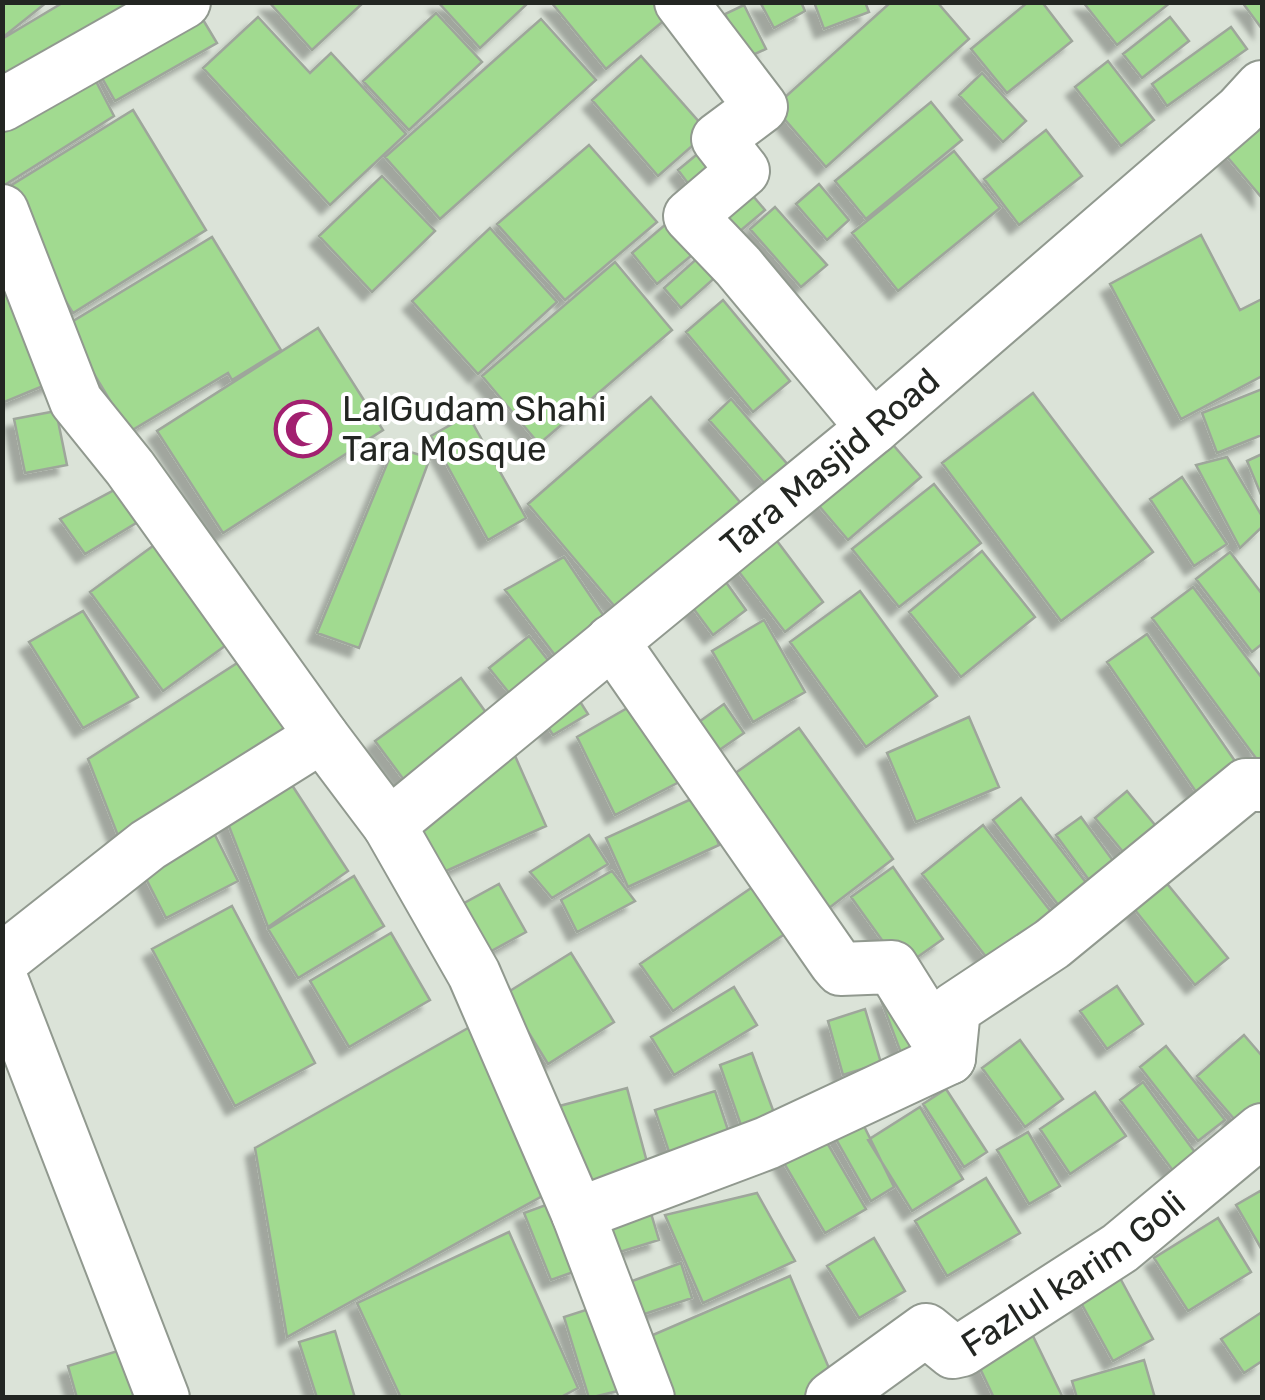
<svg xmlns="http://www.w3.org/2000/svg" width="1265" height="1400" font-family="Rubik,sans-serif">
<style>
.building{fill:#a1da90;stroke:#9ea69b;stroke-width:2.5;filter:url(#shadow)}
.lines{fill:none;stroke-linecap:round;stroke-linejoin:round}
.street-casing{stroke:#91998f;stroke-width:56}
.street{stroke:#fff;stroke-width:52}
.labels{text-anchor:middle;dominant-baseline:central;stroke-width:8;stroke-linejoin:round;paint-order:stroke}
.poi-label{font-size:35px;fill:#232622;stroke:#fff;text-anchor:start}
.street-label{font-size:35px;fill:#232622;stroke:#fff}
</style>
<defs>
<filter id="shadow"><feDropShadow dx="-9" dy="9" stdDeviation="2.5" flood-color="#0004"/></filter>
</defs>
<rect width="100%" height="100%" fill="#dbe3d8"/>
<path class="building" d="M2 2H47L2 38Z
M64 2H172L2 103V39Z
M269 2H364L312 50Z
M438 2H529L480 48Z
M551 2H675L679 8 606 69Z
M760 2H801L805 11 774 28Z
M814 2H865L869 12 824 29Z
M891 2H937L969 39 826 167 774 107Z
M1028 2H1042L1072 41 1007 93 971 49Z
M1083 2H1171L1117 45Z
M1242 2H1262V29Z
M193 3 217 43 115 101 93 62Z
M744 5 766 49 746 58 725 14Z
M436 13 482 62 409 130 363 81Z
M258 17 310 73 331 53 406 134 330 205 203 68Z
M1170 17 1189 41 1142 78 1123 54Z
M541 19 596 80 440 219 385 157Z
M1231 27 1247 49 1167 106 1152 84Z
M641 56 708 132 658 176 592 100Z
M1108 61 1154 120 1121 146 1075 87Z
M86 62 114 116 3 186 2 112Z
M982 73 1026 121 1003 142 959 95Z
M931 102 962 140 866 219 835 181Z
M133 110 206 230 73 313 2 198V191Z
M1262 112V198L1218 146Z
M1046 130 1082 176 1019 225 984 179Z
M712 142 735 172 699 198 678 170Z
M589 145 657 222 565 300 497 224Z
M954 151 1000 208 898 291 852 233Z
M382 176 435 231 372 292 319 236Z
M741 182 765 210 727 242 703 214Z
M819 184 849 220 827 240 796 204Z
M775 207 827 265 801 287 750 229Z
M672 219 698 250 657 284 632 253Z
M490 228 557 302 478 374 412 301Z
M1201 235 1240 310 1262 299V376L1181 419 1110 284Z
M212 237 281 350 232 380 228 373 129 432 65 326Z
M2 239 60 379 2 403Z
M701 255 719 274 681 308 664 288Z
M615 262 672 330 539 444 482 376Z
M723 300 790 381 753 412 686 332Z
M318 328 383 430 223 533 157 431Z
M1262 389V435L1217 453 1202 413Z
M1033 393 1153 552 1061 621 942 463Z
M651 397 740 502 616 608 528 504Z
M731 399 789 466 767 486 709 420Z
M56 411 67 465 25 473 14 419Z
M468 415 526 518 488 540 431 436Z
M881 431 921 477 848 540 808 493Z
M394 447 430 458 359 648 317 633Z
M1262 454V497L1247 461Z
M1227 457 1262 516V527L1240 548 1196 465Z
M1182 477 1227 544 1194 566 1150 499Z
M934 484 981 543 899 607 852 549Z
M120 487 141 520 85 554 60 519Z
M765 525 823 602 785 632 726 555Z
M157 543 229 643 163 691 90 592Z
M982 551 1035 617 961 677 909 612Z
M1230 552 1262 594V644L1252 652 1196 579Z
M564 557 616 634 564 667 505 590Z
M713 564 746 610 713 635 679 589Z
M1193 587 1262 678 1261 765 1152 618Z
M860 591 937 696 866 747 790 642Z
M83 611 138 697 83 728 29 642Z
M764 620 805 692 753 722 712 651Z
M1147 634 1244 774 1203 802 1107 662Z
M529 636 558 673 518 704 489 668Z
M245 658 295 740 122 846 88 759Z
M461 678 490 718 404 780 375 741Z
M572 689 588 714 553 735 537 710Z
M643 699 683 780 615 815 577 737Z
M724 704 744 733 715 753 696 724Z
M969 717 999 787 916 822 887 753Z
M799 728 893 859 829 908 734 774Z
M508 740 546 826 435 876 415 812Z
M288 779 348 871 268 927 225 816Z
M1127 791 1165 837 1133 864 1095 818Z
M700 795 719 845 628 887 606 838Z
M1021 798 1094 893 1066 915 993 820Z
M1081 817 1122 873 1097 891 1056 835Z
M983 825 1052 913 990 962 922 874Z
M212 829 238 881 166 918 140 867Z
M589 835 608 864 552 898 530 872Z
M893 867 943 939 902 968 851 897Z
M1155 869 1228 958 1195 985 1123 895Z
M612 871 635 901 577 932 561 900Z
M354 876 384 926 298 978 268 929Z
M499 884 526 932 484 955 457 907Z
M757 884 789 931 673 1011 640 964Z
M232 906 315 1063 235 1106 152 949Z
M391 933 430 1000 349 1047 310 981Z
M571 953 614 1022 548 1064 505 994Z
M1117 986 1143 1024 1107 1049 1080 1011Z
M734 987 757 1025 674 1075 651 1037Z
M901 992 927 1058 906 1066 881 1000Z
M865 1009 881 1063 843 1075 828 1021Z
M477 1023 546 1194 287 1337 255 1148Z
M1244 1035 1262 1056V1122L1248 1135 1197 1076Z
M1020 1040 1063 1099 1025 1127 982 1068Z
M1166 1046 1225 1120 1198 1141 1140 1067Z
M752 1053 777 1121 744 1134 720 1065Z
M1143 1082 1197 1155 1174 1172 1120 1100Z
M627 1088 651 1177 576 1198 552 1108Z
M946 1089 987 1152 964 1167 923 1104Z
M715 1091 733 1145 673 1164 655 1110Z
M1095 1092 1126 1136 1070 1174 1040 1129Z
M920 1107 963 1179 912 1211 868 1140Z
M861 1120 894 1187 871 1201 832 1132Z
M819 1129 866 1209 825 1233 778 1153Z
M1028 1132 1060 1186 1029 1204 997 1150Z
M986 1178 1020 1233 947 1276 915 1221Z
M1262 1190V1250L1236 1205Z
M757 1193 795 1261 703 1303 665 1215Z
M647 1200 659 1240 600 1258 589 1218Z
M554 1202 579 1270 551 1280 524 1213Z
M1218 1218 1251 1272 1188 1311 1154 1258Z
M509 1232 578 1388 559 1398H401L357 1303Z
M874 1238 905 1291 859 1318 827 1266Z
M681 1263 692 1298 627 1320 616 1287Z
M790 1276 837 1387 812 1398H654L632 1344Z
M1120 1278 1153 1339 1113 1361 1080 1301Z
M595 1307 622 1390 589 1398 564 1317Z
M1262 1312V1361L1244 1373 1221 1339Z
M335 1331 355 1398H317L299 1342Z
M1032 1334 1063 1398H994L977 1362Z
M131 1347 147 1398H77L68 1366Z
M1144 1360 1155 1398H1077L1072 1381Z"/>
<g class="lines">
<g class="street-casing">
<g id="street">
<path d="M681 2 761 107 718 139 743 171 690 216 738 266 873 428"/>
<path d="M2 105 184 2"/>
<path id="s1" d="M2 211 76 401 130 468 322 736 389 825 873 428 1240 111 1262 87"/>
<path d="M612 641 835 962 841 969 892 967 949 1058"/>
<path d="M389 825 474 974 578 1214 648 1398"/>
<path d="M2 960 148 845 322 736"/>
<path d="M2 981 163 1398"/>
<path d="M578 1214 767 1143 949 1058 954 1009 1052 944 1246 785H1262"/>
<path id="s2" d="M832 1398 926 1330 953 1352 962 1350 1120 1248 1262 1130"/>
</g>
</g>
<use href="#street" class="street"/>
</g>
<defs>
<g id="mosque-ring" transform="scale(2.875)"><circle r="9.5" fill="#fff" stroke="#a22070" stroke-width="1.5"/><path d="M3.5-4.9A6 6 0 1 0 3.5 4.9A5 5 0 1 1 3.5-4.9Z" fill="#a22070"/></g>
</defs>
<g fill-rule="evenodd">
<use href="#mosque-ring" x="303" y="429"/>
</g>
<g class="labels">
<g class="poi-label">
<text x="342" y="409">LalGudam Shahi<tspan x="342" dy="40">Tara Mosque</tspan></text>
</g>
<g class="street-label">
<text stroke="none"><textPath href="#s1" startOffset="1302">Tara Masjid Road</textPath></text>
<text stroke="none"><textPath href="#s2" startOffset="295">Fazlul karim Goli</textPath></text>
</g>
</g>
<rect width="1265" height="1400" fill="none" stroke="#232622" stroke-width="10"/>
</svg>
